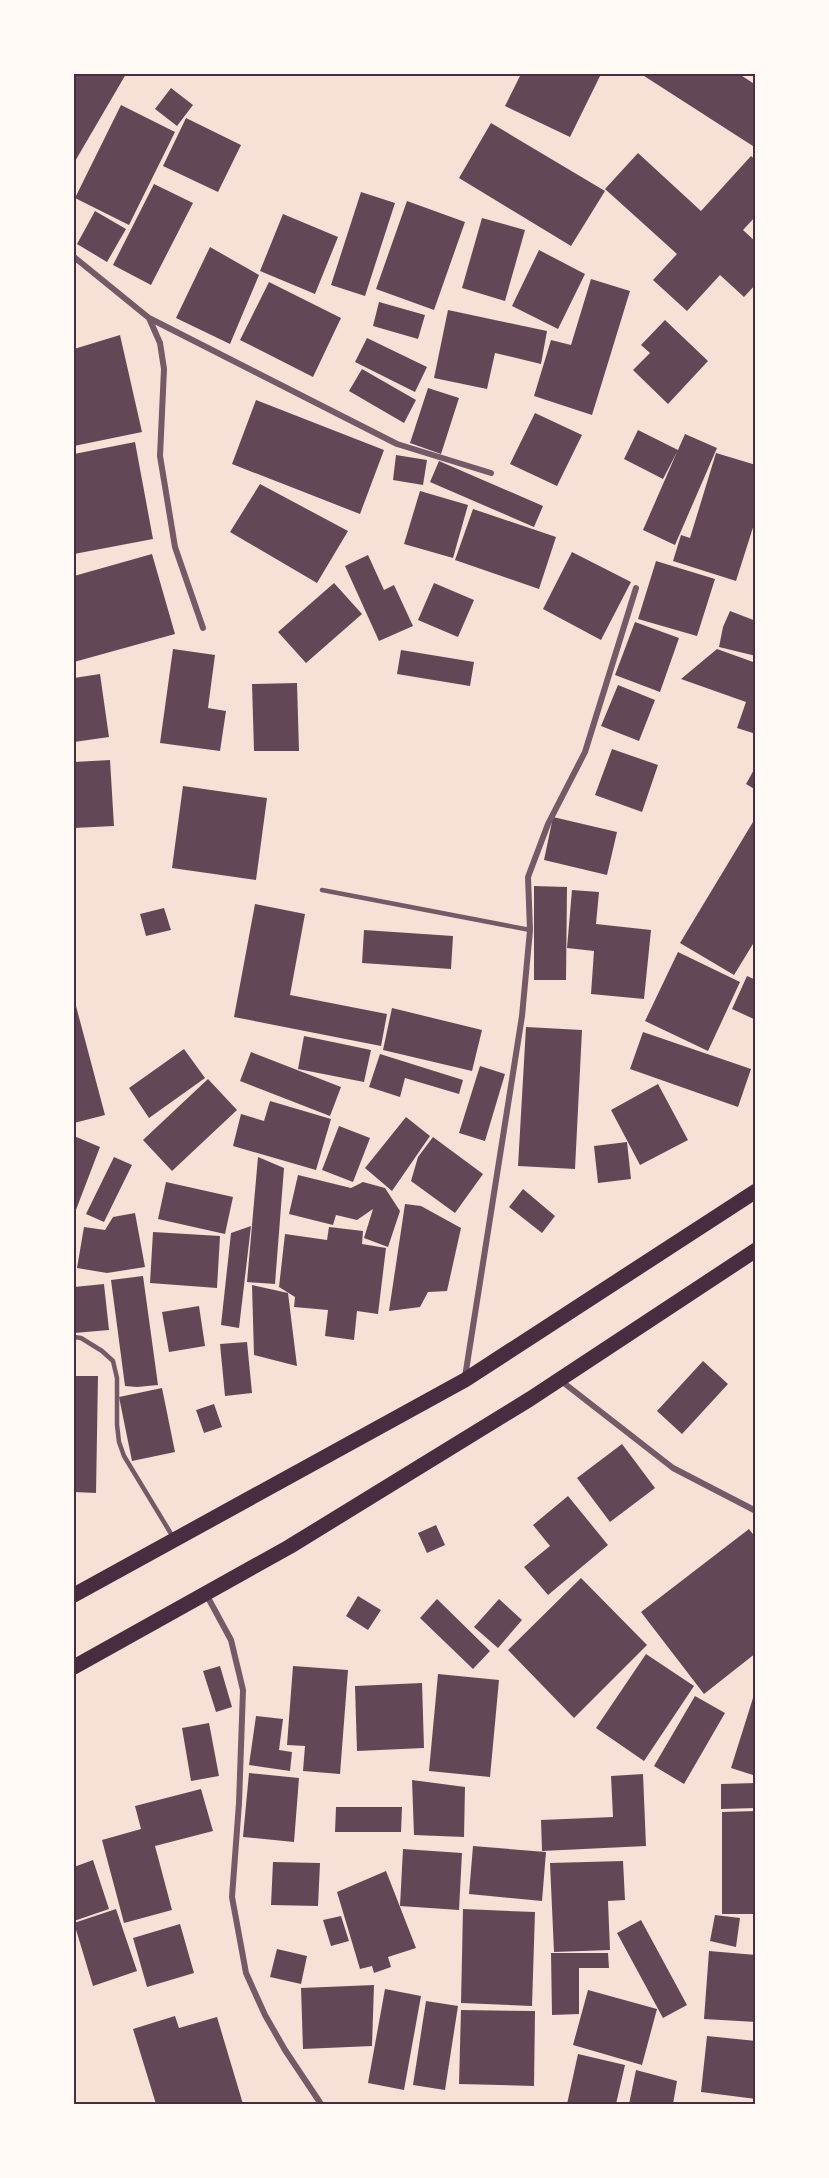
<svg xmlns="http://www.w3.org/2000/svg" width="829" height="2178" font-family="Rubik,sans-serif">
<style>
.building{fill:#644757}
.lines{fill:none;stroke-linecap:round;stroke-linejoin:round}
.service{stroke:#755966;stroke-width:4.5}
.minor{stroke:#755966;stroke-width:6}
.primary{stroke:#4a2c40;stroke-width:15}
.neatline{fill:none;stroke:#4a2c40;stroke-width:2}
</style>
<rect width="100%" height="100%" fill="#f7e1d7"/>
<path class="building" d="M74 74H126L74 163Z
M521 74H601L570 137 505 106Z
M641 74H739L756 85V148Z
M171 88 193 105 177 126 155 109Z
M121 105 175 132 129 225 75 198Z
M186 118 241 145 218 192 163 166Z
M491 123 605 191 571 246 459 178Z
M638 153 701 211 751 156 756 160V216L743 230 756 242V284L744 297 720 275 687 311 653 280 677 254 605 189Z
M154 184 193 203 151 285 113 265Z
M361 192 395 203 365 296 331 285Z
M407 201 465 222 434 310 376 289Z
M95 211 126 229 107 262 77 244Z
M283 214 338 237 315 294 260 271Z
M482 218 525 230 505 301 462 288Z
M210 247 259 275 230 344 176 318Z
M539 250 585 274 558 329 512 306Z
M591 279 630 291 592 415 534 396 551 340 571 345Z
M269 282 341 318 313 377 240 340Z
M379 302 425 315 418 339 373 326Z
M448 310 547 331 541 364 495 353 487 389 434 378Z
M665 320 708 361 668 404 633 370 650 353 641 345Z
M120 335 142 432 74 446V349Z
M367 338 427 367 415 392 355 362Z
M362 369 416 400 404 423 349 391Z
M428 388 459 398 441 454 410 443Z
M256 400 384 450 360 514 232 464Z
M535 413 582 435 557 486 510 464Z
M638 430 678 450 685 434 717 448 675 545 643 530 677 452 663 479 624 459Z
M135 442 153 539 74 554V454Z
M716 453 756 465V518L736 581 673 561 681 535 690 538Z
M396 455 427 460 423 485 393 480Z
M439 461 543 506 534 527 430 482Z
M260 484 348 531 317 583 230 532Z
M420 491 468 505 453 558 404 544Z
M473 509 556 537 539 589 455 560Z
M572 552 631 582 601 640 543 609Z
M152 554 175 634 74 662V576Z
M368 555 384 590 394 585 413 626 379 641 345 566Z
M656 561 715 579 697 636 638 619Z
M334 583 362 614 306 663 278 632Z
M434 583 474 600 458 637 418 620Z
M730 611 756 621V656L719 647 723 627Z
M635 622 679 638 660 692 615 675Z
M173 649 215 655 208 708 226 711 220 751 160 743Z
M717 649 756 663V734L737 728 746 702 681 679Z
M401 650 474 662 470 686 397 674Z
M100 674 109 737 74 742V678Z
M297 683 299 751H254L252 684Z
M618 685 655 700 639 741 601 726Z
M612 749 658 765 642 812 595 795Z
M110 760 114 826 74 828V762Z
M756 766V790L746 784Z
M183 786 267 798 256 880 172 868Z
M553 817 617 832 607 875 544 860Z
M756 817V939L734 975 680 943Z
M534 886 567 887 566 980H534Z
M572 890 599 892 596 924 651 930 644 999 591 994 594 951 567 948Z
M255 904 305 914 290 995 387 1014 381 1046 234 1017Z
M164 908 171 930 146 936 140 914Z
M364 930 453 936 451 969 362 963Z
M678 952 740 982 708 1051 645 1021Z
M747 976 756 980V1020L732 1009Z
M74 1006H76L105 1115 74 1123Z
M392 1008 482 1030 472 1071 383 1050Z
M526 1027 582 1030 575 1169 518 1166Z
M643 1032 751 1069 738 1107 630 1069Z
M304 1036 371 1050 364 1082 298 1069Z
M184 1049 205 1078 149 1118 129 1088Z
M251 1052 341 1087 330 1116 240 1081Z
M380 1054 463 1080 459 1094 405 1078 400 1097 369 1087Z
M480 1066 505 1074 485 1141 459 1133Z
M208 1079 237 1110 172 1171 143 1140Z
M658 1084 688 1140 640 1165 611 1110Z
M270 1101 331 1119 316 1170 233 1146 241 1114 264 1121Z
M406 1117 430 1136 392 1191 365 1168Z
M339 1126 370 1138 353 1182 322 1170Z
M74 1136 100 1147 74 1215Z
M433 1137 483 1174 455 1213 411 1181 418 1157Z
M627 1142 631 1179 598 1183 594 1146Z
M114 1157 132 1165 104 1222 86 1214Z
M258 1157 284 1168 275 1284 247 1282Z
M298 1175 351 1188 363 1182 385 1188 400 1211 388 1247 364 1238 373 1209 357 1220 336 1215 333 1225 289 1214Z
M166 1182 233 1197 225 1234 158 1219Z
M523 1189 555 1216 542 1233 509 1207Z
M405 1204 421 1206 461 1228 447 1291 428 1292 420 1307 389 1311Z
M135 1213 145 1267 107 1273 77 1268 84 1227 105 1230 113 1217Z
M251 1226 239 1328 221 1325 231 1233Z
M329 1227 363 1231 362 1244 386 1248 378 1314 357 1311 354 1340 325 1336 328 1310 294 1307 295 1297 279 1287 285 1234 327 1240Z
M153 1232 220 1236 217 1288 150 1283Z
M143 1276 158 1385 137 1387 125 1386 111 1280Z
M104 1284 109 1330 74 1333V1287Z
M252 1285 288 1293 297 1366 254 1355Z
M199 1306 205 1346 169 1352 162 1312Z
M247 1342 252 1393 225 1396 220 1344Z
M703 1361 728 1384 682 1434 657 1411Z
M74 1376H98L96 1493 74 1492Z
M162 1388 175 1452 132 1461 119 1397Z
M214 1404 222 1427 204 1433 196 1410Z
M622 1444 655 1488 610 1522 577 1478Z
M568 1496 608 1545 548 1595 524 1567 550 1546 533 1525Z
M436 1525 445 1545 427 1553 418 1533Z
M749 1529 756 1538V1653L704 1694 641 1612Z
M581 1578 647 1645 574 1718 508 1650Z
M358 1596 381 1610 368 1630 346 1616Z
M437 1599 490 1651 473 1669 420 1618Z
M499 1599 522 1620 498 1648 474 1627Z
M646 1654 694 1686 644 1761 596 1728Z
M220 1666 232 1707 216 1712 203 1671Z
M293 1666 348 1670 340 1774 303 1771 305 1746 287 1745Z
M438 1674 499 1680 490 1777 429 1771Z
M422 1683 424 1748 357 1751 355 1686Z
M695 1696 725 1713 684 1784 654 1766Z
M753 1698 756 1699V1776L731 1768Z
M256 1716 283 1719 279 1750 292 1752 290 1771 249 1765Z
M209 1723 219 1776 191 1781 182 1728Z
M249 1773 299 1778 294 1842 243 1837Z
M643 1774 646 1846 542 1851 541 1820 613 1817 611 1776Z
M412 1780 465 1787 464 1837 414 1835Z
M756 1783V1808L721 1809V1784Z
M201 1789 213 1831 155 1846 172 1910 124 1923 102 1840 141 1829 135 1806Z
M336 1807H402L401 1832H335Z
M756 1811V1914H722V1812Z
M473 1846 546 1852 542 1901 469 1894Z
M403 1849 462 1853 459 1910 400 1906Z
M93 1860 109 1909 74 1921V1867Z
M623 1861 625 1900 608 1901 610 1950 554 1952 550 1863Z
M273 1862 320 1863 318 1906 271 1905Z
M386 1871 416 1948 388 1957 391 1967 374 1973 372 1966 360 1969 337 1892Z
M116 1909 137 1971 93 1986 74 1923Z
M463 1909 535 1912 532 2006 461 2003Z
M715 1915 740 1918 736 1947 710 1941Z
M341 1916 349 1941 331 1946 323 1920Z
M641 1920 687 2005 663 2018 617 1933Z
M180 1924 194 1973 147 1987 133 1938Z
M277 1949 307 1956 301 1984 270 1977Z
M709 1951 756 1955V2022L704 2019Z
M551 1953H608L609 1968H579V2014L552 2015Z
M374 1985 372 2046 303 2049 301 1988Z
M385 1989 421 1996 404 2090 368 2083Z
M588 1990 657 2009 642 2065 573 2045Z
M426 2001 458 2006 445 2090 413 2085Z
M461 2010 535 2011 534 2086 459 2084Z
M175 2016 179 2028 217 2017 243 2104H156L133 2029Z
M707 2036 756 2041V2099L701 2092Z
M578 2054 625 2065 616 2104H567Z
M636 2070 677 2081 673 2104H629Z"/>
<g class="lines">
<path class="service" d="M322 890 530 930
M74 1337 81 1338 102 1351 113 1361 117 1378V1425L119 1442 124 1456 173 1537"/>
<path class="minor" d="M74 257 149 318 160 343 164 369 160 456 175 547 203 628
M149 318 397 444 491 473
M465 1377 522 1016 530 930 528 877 548 824 585 752 636 588
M560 1380 673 1468 756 1511
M206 1594 231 1640 243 1690 239 1803 232 1897 246 1973 265 2015 285 2050 321 2104"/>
<path class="primary" d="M74 1595 465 1380 756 1191
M74 1667 289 1547 530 1399 756 1250"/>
</g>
<rect width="829" height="2178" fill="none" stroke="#fffaf5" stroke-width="150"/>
<rect x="75" y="75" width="679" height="2028" class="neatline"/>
</svg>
